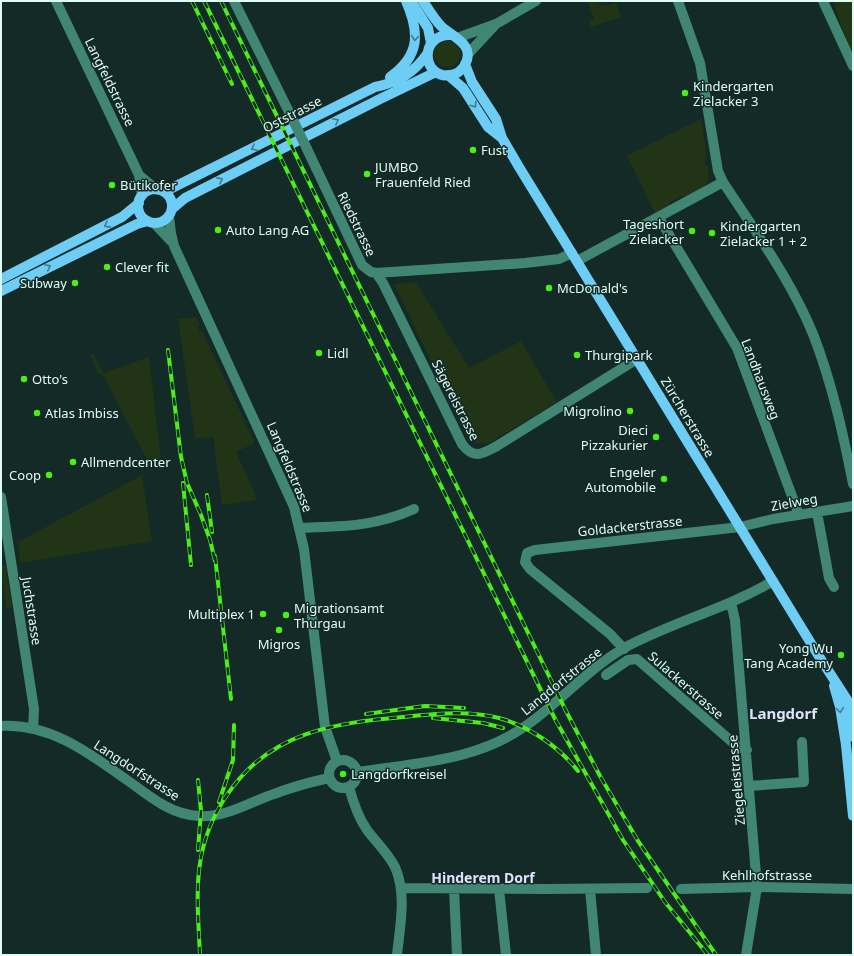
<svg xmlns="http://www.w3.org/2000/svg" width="854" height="956" viewBox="0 0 854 956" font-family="'Noto Sans',sans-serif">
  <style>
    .green { fill: #213416 }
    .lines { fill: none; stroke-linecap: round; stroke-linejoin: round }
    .minor { stroke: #418672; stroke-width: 10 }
    .major { stroke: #6dcdf5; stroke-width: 10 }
    .rail-casing { stroke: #49f017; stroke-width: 4 }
    .rail { stroke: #132a27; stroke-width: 2.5; stroke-dasharray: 8; stroke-linecap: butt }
    .minor-bridge { stroke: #418672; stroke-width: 10 }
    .oneway { stroke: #407c8e }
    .poi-dot { fill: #49f017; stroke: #132a27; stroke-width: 1.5 }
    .labels { text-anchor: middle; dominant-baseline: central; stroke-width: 3; stroke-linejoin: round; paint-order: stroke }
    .street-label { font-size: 13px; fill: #defdf6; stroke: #132a27 }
    .poi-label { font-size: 13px; fill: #defdf6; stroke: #132a27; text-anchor: start }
    .neighbourhood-label { font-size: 14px; font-weight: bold; fill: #e1e0fd; stroke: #132a27 }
    .quarter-label { font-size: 15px; font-weight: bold; fill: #e1e0fd; stroke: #132a27 }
  </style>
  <rect width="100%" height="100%" fill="#132a27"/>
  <path class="green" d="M594,1L605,6L616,3L621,17L591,27L589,21L594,19L588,2Z
    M833,1H853V52L850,51Z
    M434 54a13 13 0 1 1 26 0a13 13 0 1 1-26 0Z
    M701,119L707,158L705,159V165H708C711,189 702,188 684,199L682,196L669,202L671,206L655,213L627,156Z
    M416,282L469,368L521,341L557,402L489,443H478L468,438L394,284Z
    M196,317L200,325L198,327L200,332L202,331L255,443L236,452L254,491L256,500L222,505L213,437L195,439L178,319Z
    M93,353L103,373L149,357L161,461L148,462L104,376L97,372L96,367L90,355Z
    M142,475L152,541L20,563L18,542Z
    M6,565L12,608L6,609L1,566Z"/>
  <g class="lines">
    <path class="minor" d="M56,1L139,175L142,196
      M234,1L292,118
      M678,1L700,63L718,171L723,182C755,231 791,280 813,334C832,383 843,433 853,484
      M823,1L853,66
      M457,38L496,24L536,1
      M468,54L495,25
      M307,149L362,265L371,272L376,273L525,263L559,259L572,253
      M139,175L157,190
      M169,216L171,233L174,246L294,507L304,549L325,727L337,761
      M659,218L737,348L799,515
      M154,223L171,241
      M577,261L723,182
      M376,273L383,283L462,444C474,460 482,454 497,446L637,359
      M1,497L34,709L33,729
      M817,512L829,578L834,587
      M301,528C343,526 374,527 414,509
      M731,603L735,620L757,887L746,955
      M624,649L610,634L530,569L525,562L527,553L535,550L740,527L773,519L853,506
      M606,675L628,660L637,659L739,748L747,750
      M1,726C53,723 94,757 134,785C154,800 174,815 199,816C225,818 250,802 274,794C292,787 311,782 329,778
      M329 774a14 14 0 1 1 28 0a14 14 0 1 1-28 0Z
      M358,772C416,763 477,761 527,725C561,701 588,669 624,648C672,622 726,609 773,581
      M749,786L804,782L802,742
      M349,787C353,802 358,817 367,830C376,842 388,853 395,867C407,894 400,926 397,955
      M401,888L547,889L647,888
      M454,889L457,955
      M499,889L506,955
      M590,889L596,955
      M681,889L757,887L853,889"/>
    <path class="major" d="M411,1L428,28L431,43
      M423,1C429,10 434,19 441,26C452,37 476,44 465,65C462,70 457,74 451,75C422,80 418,34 451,35
      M465,64L472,82L496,119L502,138L519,167L820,658L853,709
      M448,75L463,88L488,127L502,138
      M390,77C420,56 420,33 406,1
      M138 206a17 17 0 1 1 34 0a17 17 0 1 1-34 0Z
      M164,192L375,87C396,83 415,72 427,54
      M172,209L185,198L380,99L436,72
      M1,279L122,217L139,203
      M1,291L137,224L148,221
      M834,686L840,707L846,745L853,816
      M848,738L850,718V704"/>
    <g class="rail-casing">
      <path id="rail" d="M192,1L232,84
        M204,1L555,719L623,840L665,902L708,955
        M221,1L565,709L600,776L638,841L716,955
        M168,350L181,457L187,483L201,515L210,540L215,561
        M183,483L191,565
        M207,495L212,532
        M215,556L231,699
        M366,714L425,706L464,708
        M433,718L483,723L503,728
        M219,802L233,760L234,725
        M198,850L201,811L198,780
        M200,955C197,894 191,848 227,795C269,732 334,723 403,717C435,714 467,710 499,718C529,726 559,747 578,771"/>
    </g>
    <use href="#rail" class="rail"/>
    <path class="minor-bridge" d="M292,118L307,149"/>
  </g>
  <defs><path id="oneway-chevron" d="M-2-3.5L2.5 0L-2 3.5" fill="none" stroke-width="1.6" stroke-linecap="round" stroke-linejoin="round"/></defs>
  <g class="oneway">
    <use href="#oneway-chevron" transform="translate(415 38) rotate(95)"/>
    <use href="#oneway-chevron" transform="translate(474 105) rotate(57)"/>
    <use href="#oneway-chevron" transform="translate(336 121) rotate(-27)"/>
    <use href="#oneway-chevron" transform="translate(254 148) rotate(153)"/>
    <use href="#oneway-chevron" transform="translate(220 180) rotate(-27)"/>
    <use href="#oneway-chevron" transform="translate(107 225) rotate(152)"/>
    <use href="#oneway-chevron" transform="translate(48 267) rotate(-26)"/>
    <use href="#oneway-chevron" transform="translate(840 710) rotate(82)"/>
  </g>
  <g class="poi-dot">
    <circle cx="685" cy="93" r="4"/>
    <circle cx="473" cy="150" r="4"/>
    <circle cx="367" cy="174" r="4"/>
    <circle cx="112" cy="185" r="4"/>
    <circle cx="218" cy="230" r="4"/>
    <circle cx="692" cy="231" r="4"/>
    <circle cx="712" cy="233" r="4"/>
    <circle cx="107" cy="267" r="4"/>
    <circle cx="75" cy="283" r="4"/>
    <circle cx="549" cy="288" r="4"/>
    <circle cx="319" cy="353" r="4"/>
    <circle cx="577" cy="355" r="4"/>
    <circle cx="24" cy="379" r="4"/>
    <circle cx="630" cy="411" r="4"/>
    <circle cx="37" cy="413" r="4"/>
    <circle cx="656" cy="437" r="4"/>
    <circle cx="73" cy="462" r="4"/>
    <circle cx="49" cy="475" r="4"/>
    <circle cx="664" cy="479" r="4"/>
    <circle cx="263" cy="614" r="4"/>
    <circle cx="286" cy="615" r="4"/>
    <circle cx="279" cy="630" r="4"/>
    <circle cx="841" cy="655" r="4"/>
    <circle cx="343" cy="774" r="4"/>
  </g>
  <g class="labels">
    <g class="street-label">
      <text transform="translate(110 82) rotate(64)">Langfeldstrasse</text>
      <text transform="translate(292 114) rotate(-27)">Oststrasse</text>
      <text transform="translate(357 224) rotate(64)">Riedstrasse</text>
      <text transform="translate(761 379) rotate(69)">Landhausweg</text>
      <text transform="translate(456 400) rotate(63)">Sägereistrasse</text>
      <text transform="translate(688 417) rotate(59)">Zürcherstrasse</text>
      <text transform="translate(290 467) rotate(67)">Langfeldstrasse</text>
      <text transform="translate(794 502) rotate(-10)">Zielweg</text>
      <text transform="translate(630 526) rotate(-6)">Goldackerstrasse</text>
      <text transform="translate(32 611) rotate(81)">Juchstrasse</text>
      <text transform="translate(561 681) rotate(-39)">Langdorfstrasse</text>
      <text transform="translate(686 685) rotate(41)">Sulackerstrasse</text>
      <text transform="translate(137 770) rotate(33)">Langdorfstrasse</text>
      <text transform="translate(736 780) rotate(-95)">Ziegeleistrasse</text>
      <text x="767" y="875">Kehlhofstrasse</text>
    </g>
    <g class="poi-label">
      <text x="693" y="86">Kindergarten<tspan x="693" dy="15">Zielacker 3</tspan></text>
      <text x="481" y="150">Fust</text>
      <text x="375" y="167">JUMBO<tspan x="375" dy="15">Frauenfeld Ried</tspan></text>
      <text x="120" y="185">Bütikofer</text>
      <text x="684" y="224" text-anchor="end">Tageshort<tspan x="684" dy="15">Zielacker</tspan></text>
      <text x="720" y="226">Kindergarten<tspan x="720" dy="15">Zielacker 1 + 2</tspan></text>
      <text x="226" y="230">Auto Lang AG</text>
      <text x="115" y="267">Clever fit</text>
      <text x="67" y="283" text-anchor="end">Subway</text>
      <text x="557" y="288">McDonald's</text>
      <text x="327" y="353">Lidl</text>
      <text x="585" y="355">Thurgipark</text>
      <text x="32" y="379">Otto's</text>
      <text x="622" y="411" text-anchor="end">Migrolino</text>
      <text x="45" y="413">Atlas Imbiss</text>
      <text x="648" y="430" text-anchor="end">Dieci<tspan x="648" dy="15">Pizzakurier</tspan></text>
      <text x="81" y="462">Allmendcenter</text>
      <text x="656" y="472" text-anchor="end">Engeler<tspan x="656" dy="15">Automobile</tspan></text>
      <text x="41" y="475" text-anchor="end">Coop</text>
      <text x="294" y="608">Migrationsamt<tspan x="294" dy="15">Thurgau</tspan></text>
      <text x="255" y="614" text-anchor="end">Multiplex 1</text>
      <text x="279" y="644" text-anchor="middle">Migros</text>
      <text x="833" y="648" text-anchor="end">Yong Wu<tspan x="833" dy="15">Tang Academy</tspan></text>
      <text x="351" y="774">Langdorfkreisel</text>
    </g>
    <g class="neighbourhood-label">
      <text x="483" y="877">Hinderem Dorf</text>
    </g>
    <g class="quarter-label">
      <text x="783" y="713">Langdorf</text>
    </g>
  </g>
  <rect width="854" height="956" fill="none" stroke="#defdf6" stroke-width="4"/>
</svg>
